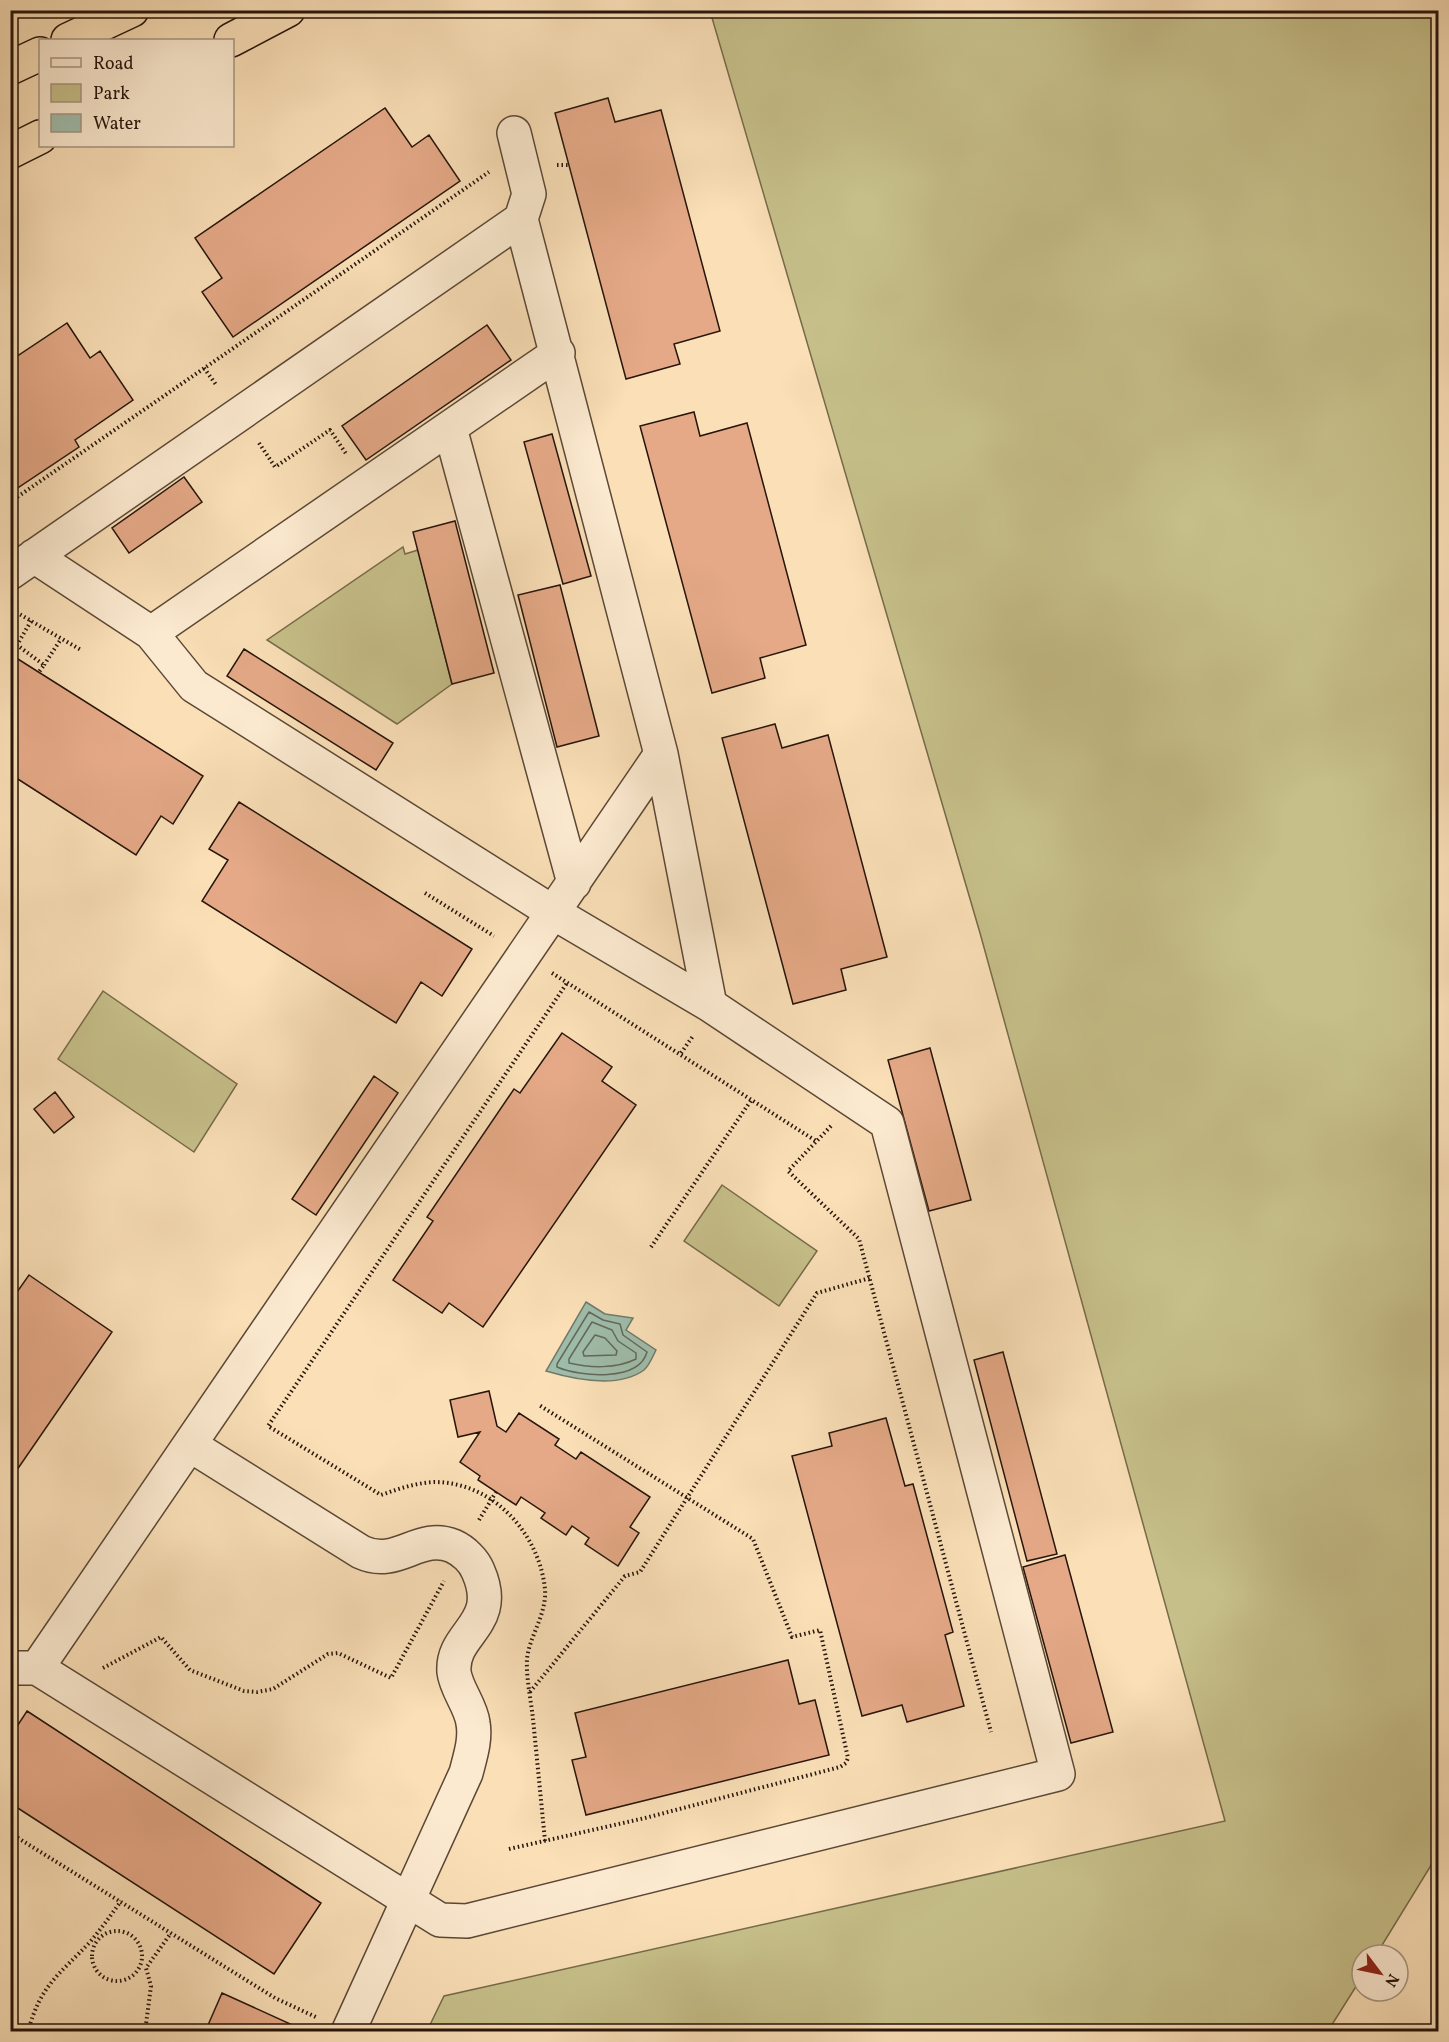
<svg xmlns="http://www.w3.org/2000/svg" width="1449" height="2042" viewBox="0 0 1449 2042" font-family="Vollkorn,serif">
  <style>
    .green { fill: #c6bf89; stroke: #766a4a; stroke-width: 1.5 }
    .water { fill: #9fbdab; stroke: #6f7a6b; stroke-width: 1.5 }
    .lines { fill: none; stroke-linecap: round; stroke-linejoin: round }
    .shore { stroke: #62695b; stroke-width: 1.5 }
    .building { fill: #e5a987; stroke: #26150b; stroke-width: 1.5 }
    .minor-casing { stroke: #5b4836; stroke-width: 36 }
    .highway-casing { stroke: #26150b; stroke-width: 36 }
    .path { stroke: #26150b; stroke-width: 4; stroke-dasharray: 1.5 3; stroke-linecap: butt }
    .minor { stroke: #fcead0; stroke-width: 33 }
    .highway { stroke: #fadfb7; stroke-width: 33 }
  </style>
  <rect width="100%" height="100%" fill="#fadfb7"/>
  <filter id="stains"><feTurbulence type="fractalNoise" baseFrequency=".00333" numOctaves="4"/><feColorMatrix values="0 0 0 0 .2 0 0 0 0 .09 0 0 0 0 .02 0 0 0 .5 -.17"/></filter>
  <radialGradient id="worn" r=".72"><stop offset=".6" stop-color="#630" stop-opacity="0"/><stop offset="1" stop-color="#630" stop-opacity=".3"/></radialGradient>
  <path class="green" d="M710,11H1438V1854L1376,1955H1362V1977L1328,2031H427L444,1996L1225,1821L980,933Z
    M403,547L405,554L418,550L452,684L397,724L267,640Z
    M103,991L237,1084L194,1152L58,1059Z
    M722,1185L817,1251L779,1306L684,1241Z"/>
  <path class="water" d="M586,1302L605,1314L633,1318L626,1330L656,1350C653,1356 649,1366 644,1370C618,1389 573,1379 546,1371Z"/>
  <g class="lines">
    <path class="shore" d="M589,1312L603,1320L620,1324L623,1335L647,1352C639,1382 580,1377 557,1367V1364Z
      M592,1322L612,1330L618,1341L636,1353V1359C616,1369 590,1368 569,1363V1359Z
      M595,1335L605,1338L617,1351L616,1355L584,1356L583,1352Z"/>
  </g>
  <path class="building" d="M608,98L615,122L661,110L720,331L674,344L680,364L626,379L555,113Z
    M385,108L412,147L429,135L460,181L233,337L202,292L222,278L195,238Z
    M67,323L90,358L100,351L133,400L75,440L79,447L10,493V361Z
    M487,325L511,360L366,460L342,426Z
    M694,412L700,436L747,423L806,645L760,658L765,678L712,693L640,426Z
    M552,434L591,576L563,584L524,442Z
    M184,477L202,502L129,553L112,528Z
    M455,521L494,673L452,684L413,532Z
    M560,585L599,736L557,747L518,595Z
    M244,649L393,743L376,770L227,676Z
    M10,654L203,776L173,824L161,816L136,855L10,774Z
    M775,724L782,748L828,735L887,957L841,969L846,990L793,1004L722,738Z
    M239,802L472,949L442,996L421,982L396,1023L202,901L228,860L209,849Z
    M562,1033L612,1067L602,1081L636,1105L483,1327L449,1303L442,1313L393,1280L433,1221L427,1217L514,1089L520,1093Z
    M930,1048L971,1200L929,1211L888,1060Z
    M374,1076L398,1093L316,1215L292,1199Z
    M55,1092L74,1117L54,1133L34,1109Z
    M29,1275L112,1332L10,1480V1302Z
    M1003,1352L1057,1554L1027,1561L974,1360Z
    M489,1391L497,1426L506,1432L519,1413L559,1439L555,1445L576,1459L581,1452L650,1497L630,1527L639,1533L618,1566L585,1544L589,1538L572,1526L566,1535L541,1518L545,1513L521,1497L516,1505L478,1480L480,1476L460,1462L480,1432L458,1437L450,1400Z
    M886,1418L905,1486L913,1484L953,1632L945,1635L964,1706L907,1722L902,1705L862,1716L792,1456L832,1446L829,1433Z
    M1065,1555L1113,1732L1071,1743L1023,1567Z
    M788,1660L799,1704L815,1700L829,1755L586,1815L572,1760L586,1757L575,1713Z
    M27,1711L321,1903L274,1974L10,1803V1737Z
    M222,1993L297,2027L294,2032H205Z"/>
  <g class="lines">
    <g class="minor-casing">
      <path id="minor" d="M514,133L529,194L521,219L661,754L710,1005
        M450,428L574,883
        M10,573L521,219
        M151,633L558,353
        M190,1445L361,1552C398,1569 418,1532 453,1546C464,1551 474,1561 478,1571C502,1625 451,1632 454,1672C456,1689 471,1706 473,1723C476,1740 470,1757 466,1773L348,2032
        M10,1668H37L440,1920L467,1921L1058,1774L887,1123L710,1005L554,913L194,686L151,633L34,556
        M37,1668L661,754"/>
    </g>
    <g class="highway-casing">
      <path id="highway" d="M68,40L132,10
        M231,40L288,10
        M10,68L40,54
        M10,152L40,137"/>
    </g>
    <path class="path" d="M557,165H569
      M204,368L217,386
      M259,443L275,467L330,430L347,455
      M10,502L489,172
      M10,616L14,611L81,650
      M31,621L17,645L44,665L39,672
      M44,665L61,639
      M425,893L494,936
      M552,973L816,1141
      M681,1053L693,1036
      M831,1126L788,1171L859,1239L991,1732
      M651,1247L752,1099
      M479,1520L496,1492
      M103,1668L161,1637L190,1670L244,1691L257,1692L273,1689L328,1654L338,1653L391,1678L444,1581
      M530,1692L625,1576L640,1572L817,1293L870,1278
      M10,1833L275,1998L318,2018
      M545,1841C541,1800 537,1759 533,1719C531,1700 526,1678 527,1659C529,1637 547,1614 545,1589C539,1533 493,1482 434,1482C415,1483 398,1489 381,1495L268,1426L567,983
      M509,1849L645,1818L840,1767L846,1763L848,1758L820,1630L792,1637L753,1539L539,1405
      M92 1956a25 25 0 1 1 50 0a25 25 0 1 1-50 0Z
      M28,2032C40,1985 60,1974 90,1942C101,1929 111,1915 121,1901
      M145,2032L151,1986L146,1968L171,1933"/>
    <use href="#minor" class="minor"/>
    <use href="#highway" class="highway"/>
  </g>
  <rect width="1449" height="2042" fill="none" stroke="#fadfb7" stroke-width="36"/>
  <rect x="12" y="12" width="1425" height="2018" fill="none" stroke="#26150b" stroke-width="3"/>
  <rect x="18" y="18" width="1413" height="2006" fill="none" stroke="#26150b" stroke-width="1.5"/>
  <rect x="39" y="39" width="195" height="108" fill="#fcead0" stroke="#a69581" stroke-width="1.5"/>
  <rect x="51" y="58" width="30" height="9" fill="#fcead0" stroke="#a69581" stroke-width="1.5"/>
  <text x="93" y="69" font-size="18" fill="#26150b">Road</text>
  <rect x="51" y="84" width="30" height="18" fill="#c6bf89" stroke="#a69581" stroke-width="1.5"/>
  <text x="93" y="99" font-size="18" fill="#26150b">Park</text>
  <rect x="51" y="114" width="30" height="18" fill="#9fbdab" stroke="#a69581" stroke-width="1.5"/>
  <text x="93" y="129" font-size="18" fill="#26150b">Water</text>
  <g transform="translate(1380 1973) rotate(122)"><circle r="28" fill="#fcead0" stroke="#a69581" stroke-width="1.5"/>
  <path d="M0-4.5L10 22L0 15L-10 22Z" fill="#8f2418"/>
  <text y="-9" font-size="16" font-weight="bold" text-anchor="middle" fill="#26150b">N</text>
  </g>
  <rect width="100%" height="100%" filter="url(#stains)"/>
  <rect width="100%" height="100%" fill="url(#worn)"/>
</svg>
